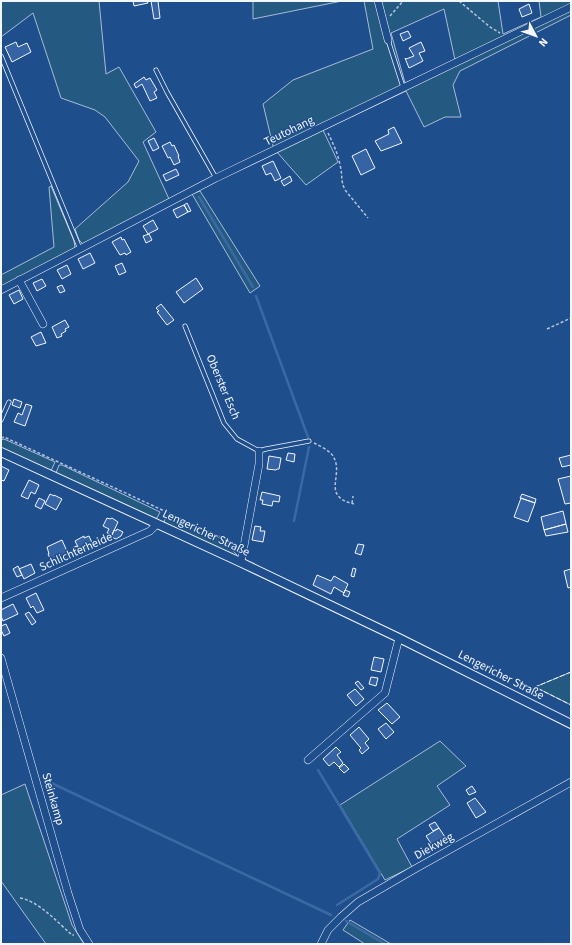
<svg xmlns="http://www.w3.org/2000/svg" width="572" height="945" viewBox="0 0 572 945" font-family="'Source Sans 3',sans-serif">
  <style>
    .green { fill: #245a82; stroke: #a8bbd7; fill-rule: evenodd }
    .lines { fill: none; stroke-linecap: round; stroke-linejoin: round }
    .stream { stroke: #3b69a3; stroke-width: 2.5 }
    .building { fill: #3563a3; stroke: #f2f6ff }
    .service-casing { stroke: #f2f6ff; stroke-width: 5 }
    .minor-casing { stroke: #f2f6ff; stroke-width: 8 }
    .tertiary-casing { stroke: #f2f6ff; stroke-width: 10 }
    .path { stroke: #b3c4dc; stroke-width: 1.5; stroke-dasharray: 3 2; stroke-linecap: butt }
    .service { stroke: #1f4e8c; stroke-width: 3.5 }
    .minor { stroke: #1f4e8c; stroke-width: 7 }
    .tertiary { stroke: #1f4e8c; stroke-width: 8 }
    .fence { stroke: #f2f6ff; stroke-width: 1; stroke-dasharray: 5 2; stroke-linecap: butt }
    .labels { text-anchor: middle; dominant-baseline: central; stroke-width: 3; stroke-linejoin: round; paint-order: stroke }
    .street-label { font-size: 12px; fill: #f2f6ff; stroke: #1f4e8c }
  </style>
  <rect width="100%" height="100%" fill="#1f4e8c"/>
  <path class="green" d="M1,1H99L106,74L119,67L156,132L143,142L169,199L83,244L79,240L75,229L128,182L139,161L105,117L95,110L61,98L33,13L1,37Z
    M253,1H342L253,19Z
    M364,1H498L503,34L541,17L539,1H571V15L460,71L453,85L461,117H445L424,127L406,91L323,130L338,162L306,185L276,151L273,146L263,104L293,80L373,49ZM444,9L455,60L405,83L391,33Z
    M51,186L74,241L75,248L1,287V275L54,247L49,187Z
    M200,191L260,286L250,293L192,194Z
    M4,439L55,462L51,471L1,448V440Z
    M59,465H62L160,512L157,518L155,519L56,473Z
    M168,515L222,539L237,555L235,556L166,524L164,521Z
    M571,672V705L535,687Z
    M440,741L466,766L437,786L450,805L397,839L412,867L385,880L340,805Z
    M25,784L72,925L84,944H46L1,881V795Z
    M350,920L391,944H365L343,930Z"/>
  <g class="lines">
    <path class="stream" d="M199,197L253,287
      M256,296L308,437
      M294,521L309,447
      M318,770L380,873L378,879L337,905
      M45,780L331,915
      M346,921L385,944"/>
  </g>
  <path class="building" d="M133,1H147L148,3L134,6Z
    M151,1H158L160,18L154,19Z
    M529,4L532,13L522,17L519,9Z
    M408,31L411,37L403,41L400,34Z
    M16,42L18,47L27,43L31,52L12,62L5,47Z
    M421,42L425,51L419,53L423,61L409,68L405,58L406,59L414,56L409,48Z
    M144,77L146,80L150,78L157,90L154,92L157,98L150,101L142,84L136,88L134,84Z
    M394,127L402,143L381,151L375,141L389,134L388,130Z
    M154,138L159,148L153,151L148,141Z
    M170,142L172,146L174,145L179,156H178L180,162L174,165L170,157L168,158L162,146Z
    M366,149L375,168L361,175L352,156Z
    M273,161L281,178L275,181L271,173L266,175L262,166Z
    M176,169L179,175L166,181L163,175Z
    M290,176L292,181L284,186L281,181Z
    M187,203L191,211L188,212L184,205Z
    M184,205L188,212L177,218L173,210Z
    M153,220L158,229L148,234L143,226Z
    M149,234L152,240L146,243L143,236Z
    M121,237L122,240L124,239L131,252L126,255L125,253L120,255L112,242Z
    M90,253L95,263L83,269L78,259Z
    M122,263L126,272L119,275L115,266Z
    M67,265L71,274L62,279L57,270Z
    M196,278L203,289L184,303L176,292Z
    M42,279L46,286L37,291L33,283Z
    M62,285L65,291L60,293L57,287Z
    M19,290L23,299L14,304L9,295Z
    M161,304L174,320L167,325L157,312L159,311L156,308Z
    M65,320L69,327L65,329L66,331L61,334L62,336L57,338L52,327Z
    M41,332L46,343L36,346L31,337Z
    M14,399L22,402L20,408L12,405Z
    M26,404L32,406L25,426L14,422L18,413L22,415Z
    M288,453L295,454L294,462L286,460Z
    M571,455V465L562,467L559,458Z
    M269,456L281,458L279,469H277L276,470L267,469Z
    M1,466L9,470L4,481L1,480Z
    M571,476V503L565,504L558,479Z
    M29,480L39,485L35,494L31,492L28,499L21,496Z
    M262,492L280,496L279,502L273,501L272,506L262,504L263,500H260Z
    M50,494L54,496V495L62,499L56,510L45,504Z
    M522,494L536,499L535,503L520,498Z
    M39,498L45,501L41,509L35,506Z
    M521,498L535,503L528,522L514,517Z
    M563,511L566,524L544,530L541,517Z
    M107,518L110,519L112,518L118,522L112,535L107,533L109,529L103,526Z
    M566,524L568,532L546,536L544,530Z
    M255,526L261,527L260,531H265L263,542L252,540Z
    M117,529L123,532L121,536L116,539L111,537L114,530L116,531Z
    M84,536V538L89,536L93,545L80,551L75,541Z
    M62,540L70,558L53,565L48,554H49L47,547Z
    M358,544L364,545L361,555L355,553Z
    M77,546L81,553L75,555L72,548Z
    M31,564L35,573L24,579L19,569Z
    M18,566L22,575L17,577L13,569Z
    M353,568L356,569L354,577L351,576Z
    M571,569V587L568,588L564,571Z
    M317,575L331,581L334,576L348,584L344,593L334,587L331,594L313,585Z
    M345,590L350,592L348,597L343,595Z
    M36,593L44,610L37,613L33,606L31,608L26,598Z
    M13,604L18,614L3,621L1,616V610Z
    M29,612L36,622L32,625L25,614Z
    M6,624L10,633L4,636L1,630V626Z
    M374,657L384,659L381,672L371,670Z
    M371,677L378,678L376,686L369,684Z
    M358,681L364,688L361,690L355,683Z
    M355,689L364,699L356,706L347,695Z
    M387,703L400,717L392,724L378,710Z
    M386,723L394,732L386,739L378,729Z
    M359,727L369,739L365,743L369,748L362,754L359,750L361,748L360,747L350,735Z
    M336,747L341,752L337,755L343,763L339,767L334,762L329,766L323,759Z
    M344,764L349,769L344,773L339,768Z
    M472,786L476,792L469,795L466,790Z
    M475,798L486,812L476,818L467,803Z
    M435,822L439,828L433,831L429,825Z
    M439,828L445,837L432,845L426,836Z"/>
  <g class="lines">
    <g class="service-casing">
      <path id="service" d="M388,40L403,87
        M1,56L80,249
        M156,70L167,92L216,178
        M185,326L224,423L237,439L259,451L266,449L309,441
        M1,420L9,402"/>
    </g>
    <g class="minor-casing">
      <path id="minor" d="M378,1L388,40
        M19,280L43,324
        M1,290L216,178L571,7
        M240,562L242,557L259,464V451
        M1,598L150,531L157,524
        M1,658L68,893L80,930L89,944
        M308,760L385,693L399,638
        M321,944L328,930L341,917L358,902L413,870L571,782"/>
    </g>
    <g class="tertiary-casing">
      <path id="tertiary" d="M1,452L240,562L399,638L571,724"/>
    </g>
    <path class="path" d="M459,1L490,27L500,33
      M390,16L403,1
      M328,133C333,143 338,154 340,165C343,176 340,179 345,190L368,218
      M547,329L571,318
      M1,438L4,437L15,442L223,538L234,550
      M314,443C320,446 329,450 333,456C345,475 320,496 354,504
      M352,503L353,496
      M20,898C39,901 58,923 72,935H74"/>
    <use href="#service" class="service"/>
    <use href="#minor" class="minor"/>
    <use href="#tertiary" class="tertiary"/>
    <path class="fence" d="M571,672L535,687L571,705"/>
  </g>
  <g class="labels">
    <g class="street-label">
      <text transform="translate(289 131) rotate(-26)">Teutohang</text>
      <text transform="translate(223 387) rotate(67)">Oberster Esch</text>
      <text transform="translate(206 533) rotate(25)">Lengericher Straße</text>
      <text transform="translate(76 552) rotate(-24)">Schlichterheide</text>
      <text transform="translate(501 675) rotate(27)">Lengericher Straße</text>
      <text transform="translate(53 799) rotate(74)">Steinkamp</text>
      <text transform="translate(434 846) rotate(-29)">Diekweg</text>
    </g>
  </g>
  <rect width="572" height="945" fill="none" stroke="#f2f6ff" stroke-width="4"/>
  <g transform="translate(536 36) rotate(131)" stroke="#1f4e8c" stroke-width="3" paint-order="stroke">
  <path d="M0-3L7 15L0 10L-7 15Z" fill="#f2f6ff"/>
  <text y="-6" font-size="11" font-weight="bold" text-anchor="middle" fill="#f2f6ff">N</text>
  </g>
</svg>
